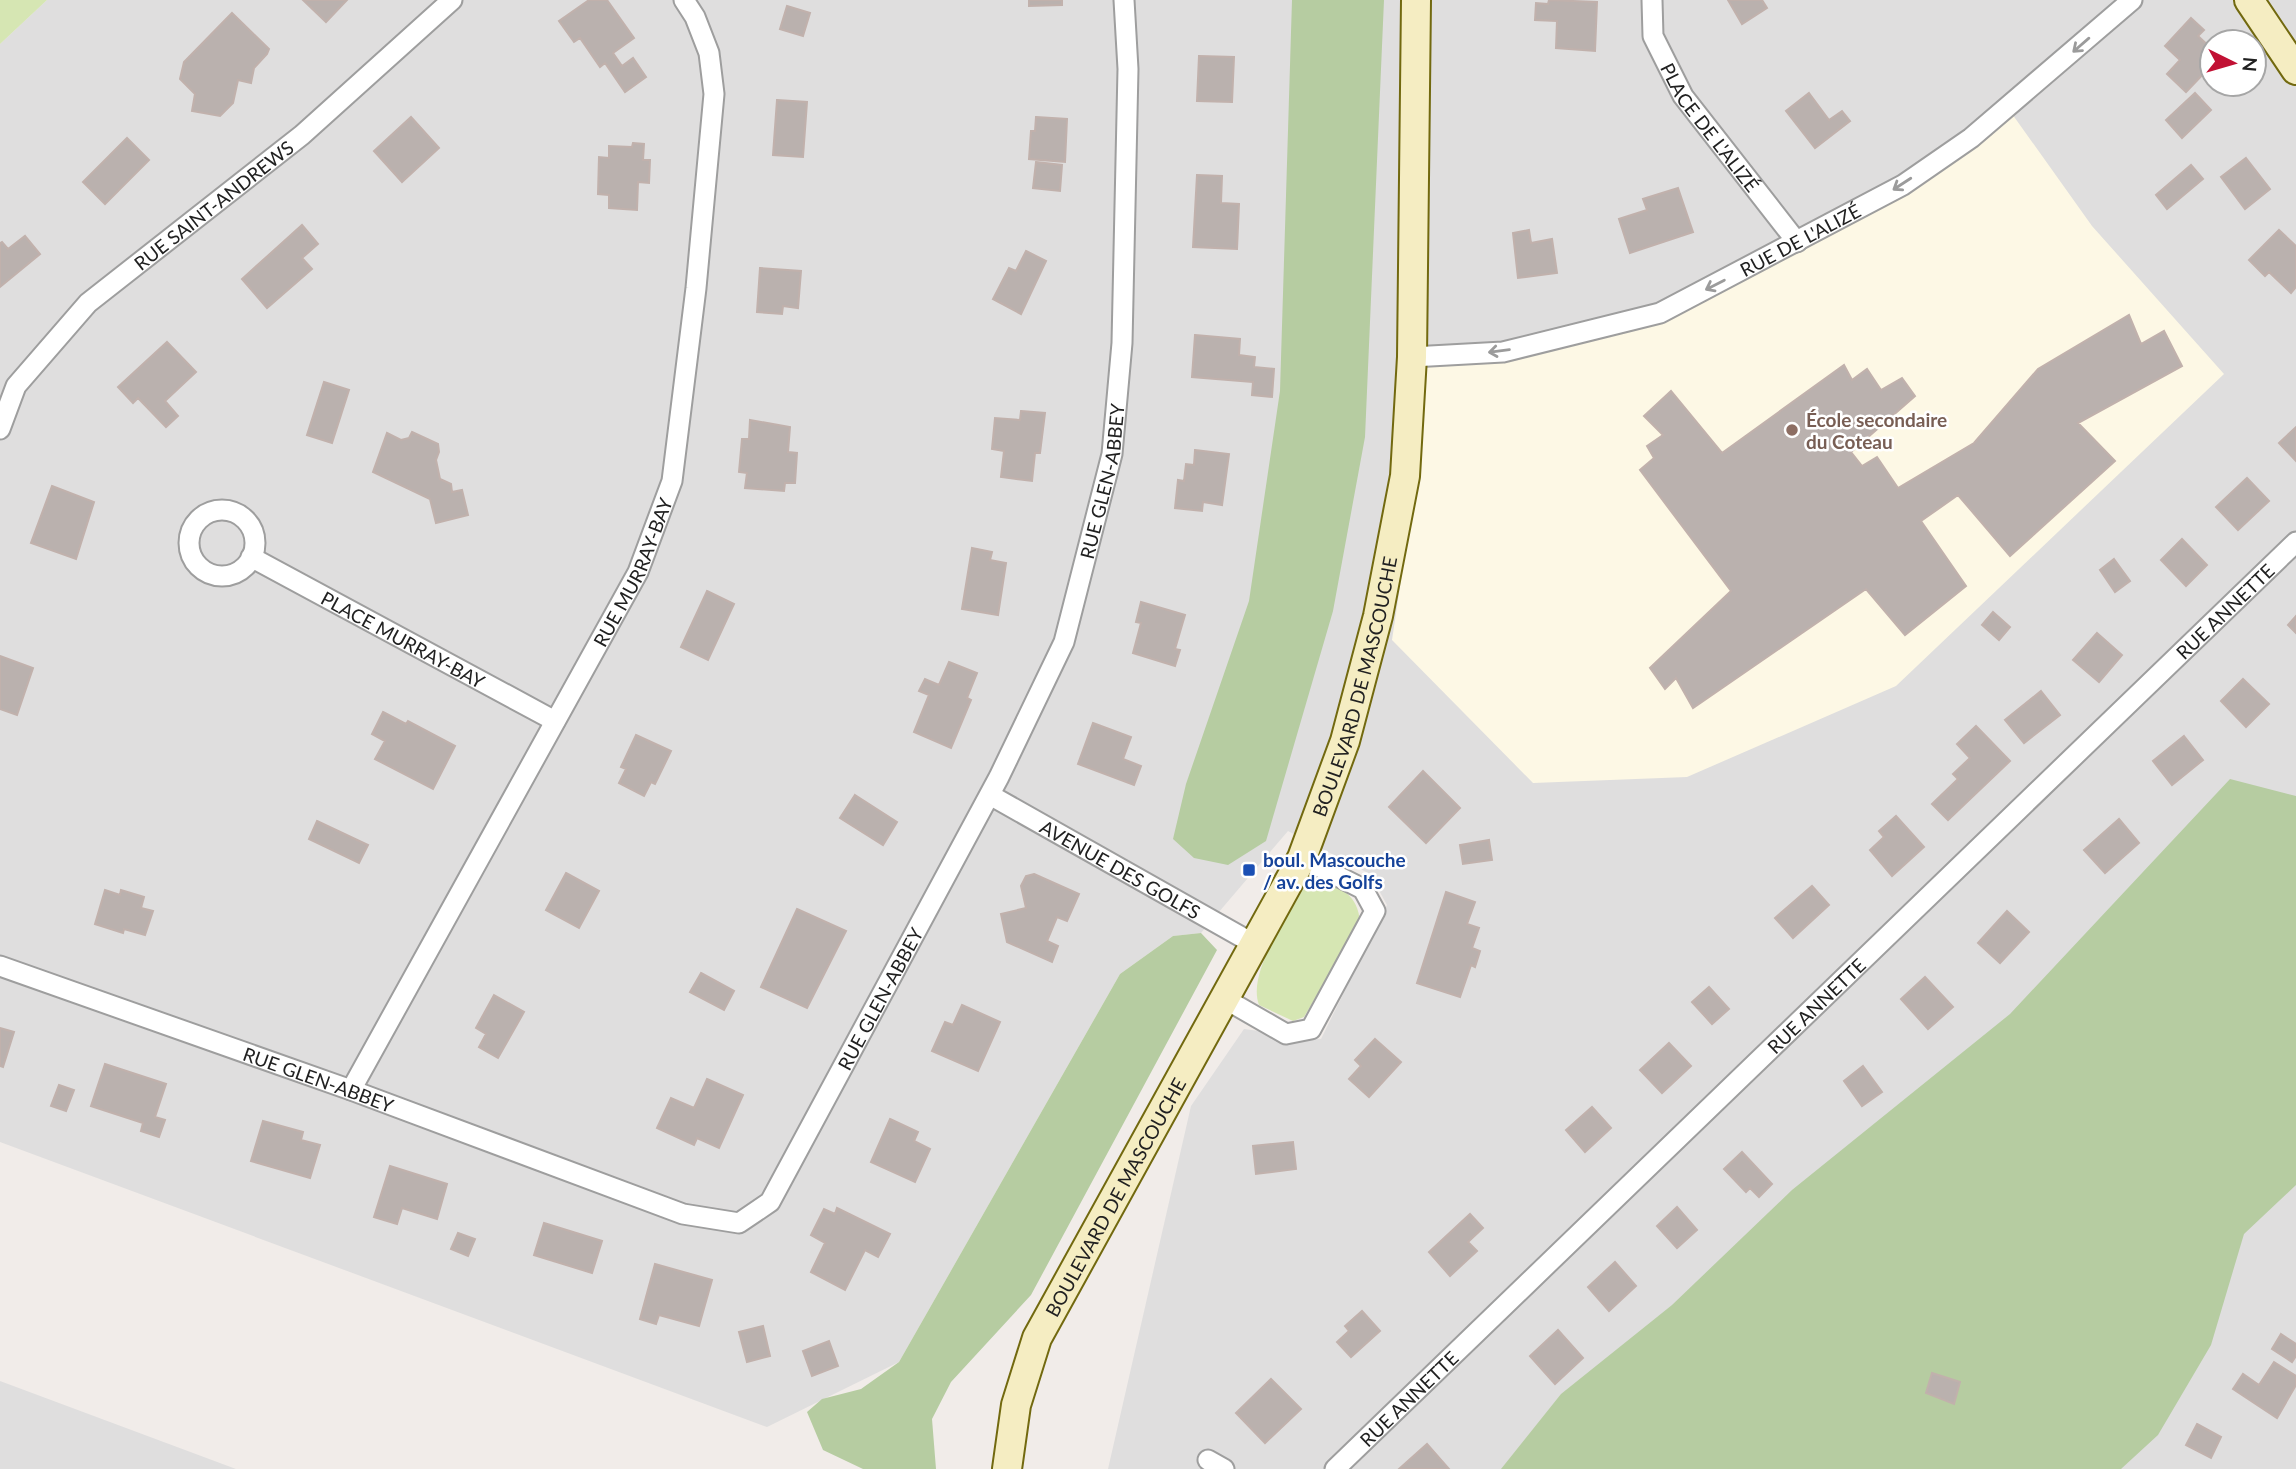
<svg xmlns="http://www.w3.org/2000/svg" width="2296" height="1469" viewBox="0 0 2296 1469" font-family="Lato,sans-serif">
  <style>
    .residential { fill: #dfdede; fill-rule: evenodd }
    .education { fill: #fdf8e5 }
    .grass { fill: #d6e6b3 }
    .forest { fill: #b6cca1 }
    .building { fill: #bab1ae; stroke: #c1b1ac; stroke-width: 2 }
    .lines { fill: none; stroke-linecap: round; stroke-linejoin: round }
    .street-casing { stroke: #9e9e9e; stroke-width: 23 }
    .secondary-casing { stroke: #72690f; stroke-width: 32 }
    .street { stroke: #fff; stroke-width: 19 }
    .secondary { stroke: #f5edc2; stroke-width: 28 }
    .oneway { stroke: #9b9b9b }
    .education-dot { fill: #8d6e63; stroke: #fff; stroke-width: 2.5 }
    .transit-dot { fill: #1a4fb4; stroke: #fff; stroke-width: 2.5 }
    .labels { text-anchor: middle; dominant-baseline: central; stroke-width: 5; stroke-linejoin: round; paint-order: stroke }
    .street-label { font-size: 19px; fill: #212121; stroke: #fff }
    .education-label { font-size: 19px; font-weight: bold; fill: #785e54; stroke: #fff; text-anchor: start }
    .transit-label { font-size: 19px; font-weight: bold; fill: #164399; stroke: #fff; text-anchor: start }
  </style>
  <rect width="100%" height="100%" fill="#f1ece9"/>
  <path class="residential" d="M47,0H2296V1469H1108L1191,1106L1244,1029L1321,1039L1387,905L1370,874L1288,831L1201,933L1173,936L1120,974L899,1362L767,1427L0,1142V44ZM2212,42H2254V84H2212Z
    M0,1381L236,1469H0Z"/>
  <path class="education" d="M2005,104L2092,226L2224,374L1896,686L1687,777L1533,783L1392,640L1421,446L1412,357L1503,352L1660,313L1903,185Z"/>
  <path class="grass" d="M0,0H47L0,44Z
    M1311,882C1338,882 1359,895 1360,923L1304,1017L1293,1021L1259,1005C1247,973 1286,920 1302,891Z"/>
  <path class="forest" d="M1292,0H1384L1365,437L1333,611L1266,841L1228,865L1194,858L1173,839L1186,784L1249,601L1280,391Z
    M2230,779L2296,796V1185L2244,1234L2211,1345L2158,1435L2121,1469H1501L1561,1394L1672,1305L1792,1190L2010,1014Z
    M1201,933L1217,950L1031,1295L951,1382L932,1419L936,1469H863L823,1450L807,1412L822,1399L861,1389L899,1362L1120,974L1173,936Z"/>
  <path class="building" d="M303,0H347L326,22Z
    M589,0H607L634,38L613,53L622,66L633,58L646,77L625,92L605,63L600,67L580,38L574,42L559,21Z
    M1029,0H1062V5L1029,6Z
    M1549,0L1597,2L1595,51L1556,48L1557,21L1535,20L1536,3L1548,4Z
    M1728,0H1762L1767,8L1742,24Z
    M787,6L810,13L803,36L780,29Z
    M232,13L269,49L267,54L254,68L251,83L238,80L233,103L220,116L192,111L195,94L180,79L184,62Z
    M2191,18L2204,30L2198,36L2212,49V55L2204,63L2209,68L2186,92L2167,74L2180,60L2165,46Z
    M1199,56L1234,57L1232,102L1197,101Z
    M1809,93L1829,120L1842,111L1850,121L1815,148L1786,111Z
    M2195,93L2211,110L2182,138L2166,120Z
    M777,100L807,102L803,157L773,155Z
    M411,117L439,148L402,182L374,151Z
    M1036,117L1067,119L1065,162L1029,159L1031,131H1035Z
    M127,138L149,160L105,204L83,182Z
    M633,143L644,144L643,160H650L649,183L638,182L637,210L609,208V195L598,194L599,157L609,158V146L632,147Z
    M2246,158L2270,189L2245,209L2221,177Z
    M1036,162L1062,165L1060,191L1033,188Z
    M2191,165L2203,179L2167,209L2156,195Z
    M1197,175L1222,176L1221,203L1239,204L1237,249L1193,247Z
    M1678,188L1693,232L1630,253L1619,219L1647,210L1643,199Z
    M302,225L318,244L302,258L312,269L267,308L242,279Z
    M1529,230L1531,243L1552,239L1557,273L1518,278L1513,233Z
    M2279,230L2296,246V287L2291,293L2269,272L2265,276L2249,260Z
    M25,236L40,254L0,287V243L2,242L8,249Z
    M1026,251L1046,261L1021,314L993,299L1009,268L1016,271Z
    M760,268L801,271L798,308L783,306L782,314L757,312Z
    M2129,315L2141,344L2164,331L2182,366L2078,423L2115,461L2010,556L1958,495L1921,521L1966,586L1905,635L1866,589L1693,708L1676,678L1665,689L1650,668L1731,591L1640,470L1654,458L1647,446L1663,435L1644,416L1671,391L1722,453L1844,365L1852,380L1867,369L1881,390L1902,378L1915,396L1851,452L1862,466L1877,457L1898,488L1974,443L2038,369Z
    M1195,335L1240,339L1239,355L1255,357L1254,367L1274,369L1272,397L1252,395L1253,382L1192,377Z
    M167,342L196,372L165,401L178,416L166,427L138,398L133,403L118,387Z
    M324,382L349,390L332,443L307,435Z
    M1021,411L1045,413L1040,453H1035L1032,481L1001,477L1004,451L992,449L995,418L1020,420Z
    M750,420L790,427L788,452L797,453L795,483H785L784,491L745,488L747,473L739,472L742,439H749Z
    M2296,427V461L2279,443Z
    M412,432L438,444L439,452L436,460L440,479L451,484L452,492L462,490L468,515L436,523L430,499L373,472L387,433L401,440L409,438Z
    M1195,450L1229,454L1222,505L1203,502L1202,511L1175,508L1178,480L1184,481L1186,464L1194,465Z
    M2247,478L2269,501L2238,530L2216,507Z
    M52,486L94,502L76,559L31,543Z
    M2182,539L2207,565L2186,586L2161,560Z
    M972,548L992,552L990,560L1006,563L998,615L962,609Z
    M2114,559L2130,581L2115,592L2100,570Z
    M707,591L734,604L708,660L681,647Z
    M1141,602L1185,615L1175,649L1180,650L1175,666L1133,653L1141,623L1136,622Z
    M1993,612L2010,627L1999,640L1982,625Z
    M2296,616V633L2288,625Z
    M2097,633L2122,655L2099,682L2073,660Z
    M0,656L33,668L17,715L0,709Z
    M949,662L977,673L967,698L971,700L951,748L914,732L929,695L919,691L925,679L939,685Z
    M2243,679L2269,704L2246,727L2221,701Z
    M2041,691L2060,715L2024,743L2005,720Z
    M383,712L406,724L408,721L455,746L433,789L375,759L385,741L372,734Z
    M1093,723L1131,737L1123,759L1141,766L1134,785L1078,764Z
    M1976,726L2010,761L1948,820L1932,804L1958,779L1953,774L1970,758L1957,744Z
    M636,735L671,751L655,784L651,782L644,796L619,783L626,769L621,767Z
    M2184,736L2203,760L2172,785L2153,761Z
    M1423,771L1460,808L1426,843L1389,807Z
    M855,795L897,822L883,845L840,818Z
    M1896,816L1924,847L1892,876L1870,850L1884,837L1879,831Z
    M2119,819L2139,843L2105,873L2084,850Z
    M317,821L368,845L359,863L309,839Z
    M1489,840L1492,860L1463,864L1460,845Z
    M566,873L599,891L579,928L546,910Z
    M1034,874L1079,894L1067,921L1057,917L1047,941L1058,946L1052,962L1007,942L1001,914L1026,908L1021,886L1026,876Z
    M1812,886L1829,905L1793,938L1775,918Z
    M105,890L120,895L121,890L144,897L141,908L153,911L145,935L124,929L123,933L95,924Z
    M1446,892L1475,902L1467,924L1479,928L1472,948L1480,951L1475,967L1471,965L1460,997L1417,983Z
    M797,909L846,931L807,1008L761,987Z
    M2007,911L2029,932L2000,963L1978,943Z
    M701,973L734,991L724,1010L690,992Z
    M1925,977L1953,1007L1928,1029L1901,999Z
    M1709,987L1729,1009L1712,1024L1692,1002Z
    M494,995L524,1012L498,1058L479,1047L486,1034L476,1028Z
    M962,1005L1000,1022L978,1071L932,1051L945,1022L953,1025Z
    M0,1028L14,1032L3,1067L0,1066Z
    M1375,1039L1401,1062L1369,1097L1349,1079L1361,1066L1355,1060Z
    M1669,1043L1691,1066L1662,1093L1640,1070Z
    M105,1064L166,1084L155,1117L165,1120L159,1137L141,1131L143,1123L91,1106Z
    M1863,1066L1882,1092L1862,1106L1844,1081Z
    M707,1079L743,1095L719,1148L697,1138L694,1145L657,1128L671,1098L694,1108Z
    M59,1085L74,1090L66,1111L51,1106Z
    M1592,1107L1611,1128L1585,1152L1566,1130Z
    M890,1119L918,1132L914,1141L930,1149L915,1182L871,1162Z
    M263,1121L303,1132L301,1140L320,1145L310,1178L251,1161Z
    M1293,1142L1296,1169L1256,1174L1253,1146Z
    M1742,1152L1772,1184L1759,1197L1750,1188L1746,1192L1724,1169Z
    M390,1166L447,1184L437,1219L402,1208L397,1224L374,1217Z
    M1677,1207L1697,1230L1677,1248L1657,1226Z
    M837,1208L890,1234L878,1257L865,1250L845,1290L811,1272L825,1243L811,1235L824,1209L835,1214Z
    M1470,1214L1483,1228L1468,1242L1477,1251L1450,1276L1429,1252Z
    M544,1223L602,1241L592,1273L534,1255Z
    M458,1233L475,1239L468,1256L451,1249Z
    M1615,1262L1636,1286L1609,1311L1588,1287Z
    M655,1264L712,1280L699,1326L659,1315L656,1324L640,1319Z
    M1362,1311L1380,1331L1351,1357L1337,1342L1349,1331L1345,1326Z
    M763,1326L770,1356L747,1362L739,1332Z
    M1558,1330L1583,1358L1555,1384L1530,1356Z
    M2281,1334L2296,1344V1356L2292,1362L2272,1349Z
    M829,1341L838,1366L812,1376L803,1351Z
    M2274,1362L2296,1376V1385L2277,1418L2233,1389L2243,1374L2259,1385Z
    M1932,1373L1960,1382L1954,1404L1926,1393Z
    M1271,1379L1301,1409L1265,1443L1236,1413Z
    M2197,1424L2221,1437L2211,1458L2186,1445Z
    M1427,1444L1449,1469H1399Z"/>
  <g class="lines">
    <g class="street-casing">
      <g id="street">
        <path id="s1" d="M1652,0L1653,36L1683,96L1797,242"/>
        <path id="s2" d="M1412,357L1503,352L1660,313L1903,185L1971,138L2132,0"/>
        <path id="s3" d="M0,429L16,386L88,303L302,135L452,0"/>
        <circle cx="222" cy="543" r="33"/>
        <path id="s4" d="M251,557L555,721"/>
        <path id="s5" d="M990,795L1254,944"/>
        <path id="s6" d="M0,966L351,1090L683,1214L739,1223L770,1202L999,777L1064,642L1112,454L1122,343L1128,69L1124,0"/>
        <path d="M1225,999L1286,1034L1311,1029L1375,911L1363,889L1302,858"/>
        <path id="s7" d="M351,1090L638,572L672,481L696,288L714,94L709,53L695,17L684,0"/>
        <path d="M1208,1460L1224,1469"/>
        <path id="s8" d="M1335,1469L2296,542"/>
      </g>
    </g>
    <g class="secondary-casing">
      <g id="secondary">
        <path d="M2249,0L2296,70"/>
        <path id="s9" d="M1007,1469L1016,1405L1037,1338L1302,858L1345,741L1378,616L1405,476L1412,357L1416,0"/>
      </g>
    </g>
    <use href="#street" class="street"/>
    <use href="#secondary" class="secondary"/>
  </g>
  <defs><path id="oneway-shaft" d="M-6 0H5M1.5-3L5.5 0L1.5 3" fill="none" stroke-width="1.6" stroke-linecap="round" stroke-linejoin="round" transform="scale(1.75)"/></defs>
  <g class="oneway">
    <use href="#oneway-shaft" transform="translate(2081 45) rotate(139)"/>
    <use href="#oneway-shaft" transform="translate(1902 184) rotate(147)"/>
    <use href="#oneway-shaft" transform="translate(1715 285) rotate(153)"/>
    <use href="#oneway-shaft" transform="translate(1499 351) rotate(173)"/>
  </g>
  <circle class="education-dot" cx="1792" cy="430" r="7"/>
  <rect class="transit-dot" x="1242" y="863" width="14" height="14" rx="3.5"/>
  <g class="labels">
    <g class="street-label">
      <text stroke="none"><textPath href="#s1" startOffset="144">PLACE DE L'ALIZÉ</textPath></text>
      <text stroke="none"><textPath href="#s3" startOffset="315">RUE SAINT-ANDREWS</textPath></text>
      <text stroke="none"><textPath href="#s2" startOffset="411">RUE DE L'ALIZÉ</textPath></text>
      <text stroke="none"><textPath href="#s6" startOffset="1619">RUE GLEN-ABBEY</textPath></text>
      <text stroke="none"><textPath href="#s7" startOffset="590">RUE MURRAY-BAY</textPath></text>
      <text stroke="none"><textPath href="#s8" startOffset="1236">RUE ANNETTE</textPath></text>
      <text stroke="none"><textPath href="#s4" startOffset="173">PLACE MURRAY-BAY</textPath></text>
      <text stroke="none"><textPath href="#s9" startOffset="863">BOULEVARD DE MASCOUCHE</textPath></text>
      <text stroke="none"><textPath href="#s5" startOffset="150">AVENUE DES GOLFS</textPath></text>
      <text stroke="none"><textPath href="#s6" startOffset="1052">RUE GLEN-ABBEY</textPath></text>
      <text stroke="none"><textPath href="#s8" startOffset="668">RUE ANNETTE</textPath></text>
      <text stroke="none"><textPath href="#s6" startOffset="338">RUE GLEN-ABBEY</textPath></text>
      <text stroke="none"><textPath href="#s9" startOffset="296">BOULEVARD DE MASCOUCHE</textPath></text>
      <text stroke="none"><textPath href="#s8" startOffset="102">RUE ANNETTE</textPath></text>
    </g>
    <g class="education-label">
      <text x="1806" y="419">École secondaire<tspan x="1806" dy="22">du Coteau</tspan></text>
    </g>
    <g class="transit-label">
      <text x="1263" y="859">boul. Mascouche<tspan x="1263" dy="22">/ av. des Golfs</tspan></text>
    </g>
  </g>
  <g transform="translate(2233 63) rotate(95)"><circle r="33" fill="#ffffff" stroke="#a6a6a6" stroke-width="2"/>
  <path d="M0-5L12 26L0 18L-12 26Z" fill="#c11134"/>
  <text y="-10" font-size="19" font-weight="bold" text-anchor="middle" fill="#212121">N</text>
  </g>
</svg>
